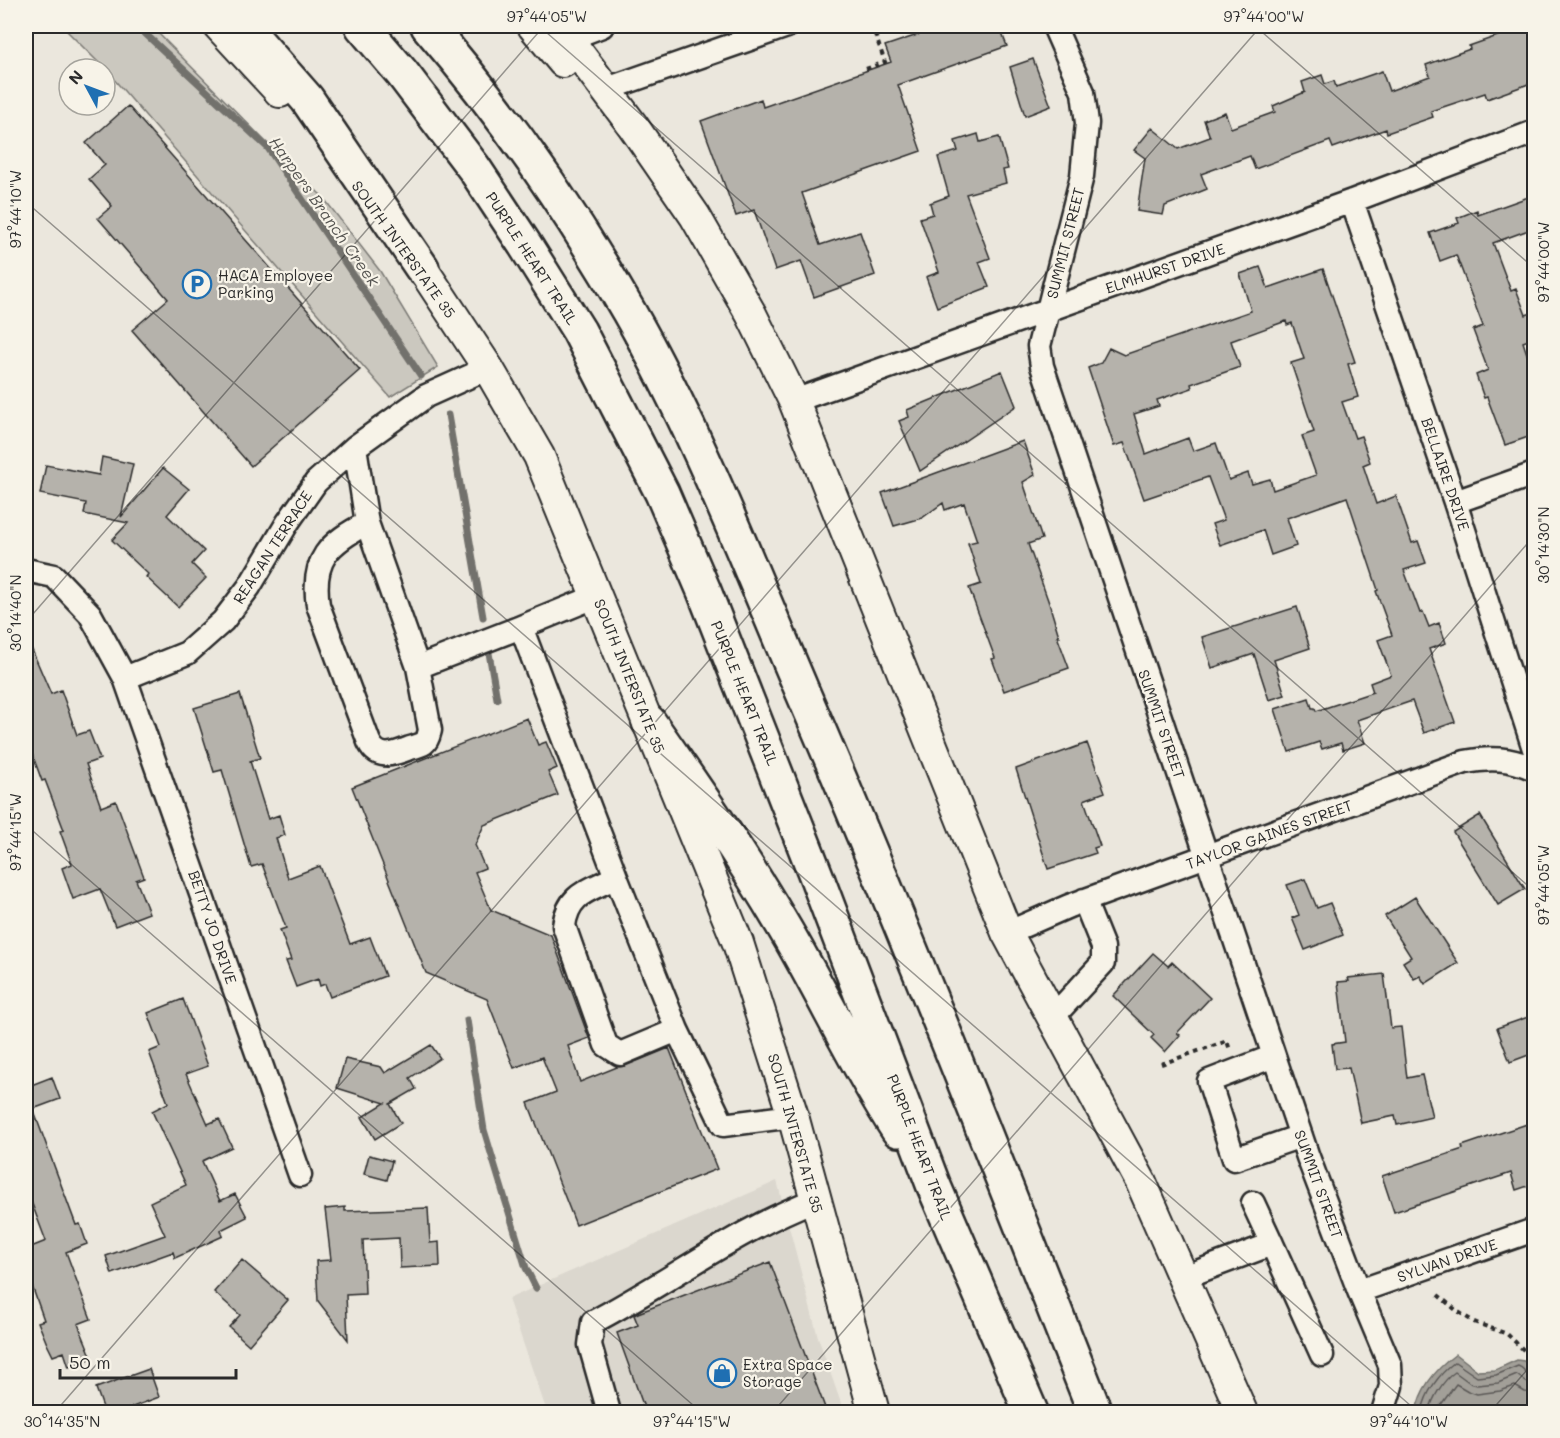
<svg xmlns="http://www.w3.org/2000/svg" width="1560" height="1438" viewBox="0 0 1560 1438" font-family="Mali,sans-serif">
  <style>
    .built { fill: #dbd7ce }
    .green { fill: #cbc8bf; stroke: #7b7a75; stroke-width: 1.5 }
    .water { fill: #a29f98; stroke: #72716c; stroke-width: 1.5 }
    .lines { fill: none; stroke-linecap: round; stroke-linejoin: round }
    .shore { stroke: #5b5957; stroke-width: 1.5 }
    .stream { stroke: #72716c; stroke-width: 7 }
    .building { fill: #b5b2ab; stroke: #2b2b2b; stroke-width: 1.5; fill-rule: evenodd }
    .minor-casing { stroke: #2b2b2b; stroke-width: 27 }
    .major-casing { stroke: #2b2b2b; stroke-width: 34 }
    .highway-casing { stroke: #2b2b2b; stroke-width: 38 }
    .path { stroke: #2b2b2b; stroke-width: 4; stroke-dasharray: 4.5 4.5; stroke-linecap: butt }
    .minor { stroke: #f7f3e8; stroke-width: 22 }
    .major { stroke: #f7f3e8; stroke-width: 30 }
    .highway { stroke: #f7f3e8; stroke-width: 33 }
    .ticks { fill: none; stroke: #2b2b2b; stroke-width: 1.5; stroke-opacity: 0.45 }
    .labels { text-anchor: middle; dominant-baseline: central; stroke-width: 4.5; stroke-linejoin: round; paint-order: stroke }
    .street-label { font-size: 15px; fill: #2b2b2b; stroke: #f7f3e8 }
    .poi-label { font-size: 15px; fill: #2b2b2b; stroke: #f7f3e8; text-anchor: start }
    .water-label { font-size: 16px; font-style: italic; fill: #555451; stroke: #f7f3e8 }
    .neatline { fill: none; stroke: #2b2b2b; stroke-width: 2 }
    .ticks-label { font-size: 15px; text-anchor: middle; fill: #2b2b2b }
  </style>
  <rect width="100%" height="100%" fill="#ebe7dd"/>
  <filter id="ink" filterUnits="userSpaceOnUse"><feTurbulence type="fractalNoise" baseFrequency=".0167" numOctaves="2"/><feDisplacementMap in="SourceGraphic" scale="12" xChannelSelector="R" yChannelSelector="G"/><feConvolveMatrix kernelMatrix="1 2 1 2 8 2 1 2 1" color-interpolation-filters="sRGB"/></filter>
  <g filter="url(#ink)">
    <path class="built" d="M777,1181L818,1337L844,1412H547L508,1299Z"/>
    <path class="green" d="M62,26H151L280,156L322,196L380,271L438,367L390,397L105,69Z"/>
    <path class="water" d="M1456,1354L1478,1371L1495,1370L1517,1360L1524,1361L1532,1370L1534,1412H1416C1420,1388 1436,1369 1456,1354Z"/>
    <g class="lines">
      <path class="shore" d="M1422,1412C1425,1393 1439,1374 1455,1362L1477,1377L1496,1375L1518,1366C1525,1368 1526,1376 1534,1376
        M1429,1412C1432,1399 1443,1380 1455,1372L1470,1383L1477,1385L1498,1383L1517,1375L1526,1382L1534,1384
        M1439,1412L1440,1406L1456,1384L1468,1391L1477,1394L1500,1391L1515,1386L1525,1392L1534,1393"/>
      <path class="stream" d="M137,26L268,148L421,376
        M448,415L483,617
        M489,653L497,699
        M467,1020L484,1130L526,1268L536,1288"/>
    </g>
    <path class="building" d="M944,26H999L1007,46L898,85L921,151L802,193L820,245L860,232L875,275L814,297L801,261L775,270L754,210L736,216L701,121L761,99L763,107L891,62L885,46Z
      M1503,26H1534V82L1487,99L1485,93L1431,111L1433,117L1387,133L1386,129L1333,148L1330,141L1255,169L1250,156L1201,174L1207,189L1165,206L1163,215L1137,211L1145,158L1134,150L1152,128L1178,149L1210,137L1204,120L1225,112L1231,128L1275,112L1273,106L1305,92L1302,82L1322,75L1325,84L1334,81L1336,87L1382,71L1389,91L1430,76L1426,65L1470,49L1469,46L1506,33Z
      M1033,59L1051,106L1025,116L1010,67Z
      M128,106L360,370L251,466L132,330L168,299L98,218L112,206L89,179L105,165L86,143Z
      M978,134L980,142L999,137L1008,169L1003,170L1006,183L966,194L990,258L979,262L989,287L937,307L926,277L939,272L920,218L933,214L930,203L949,196L938,157L958,151L955,141Z
      M1534,195V228L1493,243L1511,291L1516,289L1526,315L1534,312V338L1523,342L1534,375V435L1505,445L1487,397L1484,398L1476,375L1488,370L1473,330L1483,326L1456,255L1440,261L1430,233L1459,223L1457,218L1477,210L1478,215Z
      M1260,267L1268,288L1323,269L1355,362L1348,364L1358,397L1342,402L1355,438L1361,436L1370,462L1363,465L1376,504L1396,496L1412,543L1418,541L1426,563L1404,570L1420,613L1423,612L1429,627L1439,623L1446,643L1429,649L1455,722L1424,733L1412,701L1357,720L1365,743L1343,750L1341,743L1322,749L1319,742L1289,752L1275,709L1309,698L1312,708H1315L1316,711L1373,692L1370,683L1391,675L1378,640L1392,635L1376,591L1378,590L1347,497L1287,518L1296,546L1271,555L1263,530L1220,545L1212,524L1224,520L1208,477L1144,499L1124,443L1114,446L1088,368L1101,363L1109,348L1124,355L1251,311L1240,274ZM1286,321L1287,325L1292,323L1304,359L1291,363L1314,432L1302,436L1316,475L1273,490L1270,479L1252,484L1248,473L1229,480L1216,443L1193,451L1188,438L1146,454L1134,414L1159,406L1157,400L1192,388L1191,384L1240,367L1231,341Z
      M1002,371L1016,406L920,471L899,421L909,417L907,410Z
      M1023,441L1035,475L1023,482L1042,539L1028,544L1049,603L1059,636H1057L1069,668L1004,691L992,659L995,658L969,588L981,584L968,543L977,541L964,503L945,510L943,503L922,518L894,526L882,493Z
      M102,457L133,464L121,517L163,468L189,489L167,515L204,551L192,564L206,578L178,607L146,577L148,574L112,540L128,523L84,514L86,503L40,494L46,465L99,475Z
      M1297,607L1310,648L1274,660L1285,695L1269,700L1254,654L1212,668L1202,637Z
      M26,636L51,694L61,690L77,735L89,731L100,759L86,764L101,807L116,801L144,877L136,880L149,913L115,926L100,889L73,899L62,868L72,864L60,831L64,830L45,780L42,781L30,748L26,750Z
      M240,694L260,758L250,761L268,819L279,815L285,835L276,838L288,878L320,866L350,944L370,937L385,976L330,997L325,984L320,986L318,979L296,987L286,961L291,960L280,930L286,928L262,864L251,867L222,770L214,772L194,708Z
      M527,718L538,745L546,742L557,768L548,772L558,795L484,825L475,845L485,868L475,872L491,910L551,935L589,1038L568,1046L580,1082L617,1067L625,1066L669,1048L717,1169L576,1225L528,1103L556,1092L542,1057L514,1068L487,999L426,973L352,787Z
      M1087,743L1105,792L1084,800L1100,846L1094,848L1096,853L1048,869L1016,769Z
      M1480,815L1525,889L1498,905L1453,832Z
      M1305,879L1317,908L1330,903L1343,935L1305,950L1292,918L1299,915L1287,885Z
      M1415,897L1458,963L1425,984L1420,976L1414,979L1403,962L1411,957L1385,916Z
      M1153,953L1168,966L1172,962L1210,998L1177,1033L1180,1035L1165,1052L1151,1038L1154,1035L1113,996Z
      M1384,974L1391,1028L1401,1027L1407,1078L1422,1075L1432,1117L1397,1125L1395,1116L1361,1123L1349,1068L1335,1069L1332,1044L1345,1042L1338,982L1349,981L1348,978Z
      M183,999L208,1066L186,1074L208,1124L219,1119L232,1147L202,1161L220,1201L235,1194L247,1217L221,1230L223,1236L175,1258L173,1252L112,1274L106,1256L165,1235L150,1202L186,1185L152,1111L168,1103L149,1052L161,1047L148,1013Z
      M1531,1016L1534,1026V1053L1510,1062L1497,1028Z
      M431,1045L440,1058L410,1078L416,1089L390,1104L401,1123L375,1139L362,1117L385,1103L337,1088L345,1059L381,1067L385,1073Z
      M52,1077L60,1099L33,1109L76,1225L80,1224L87,1244L66,1252L91,1319L78,1324L92,1358L69,1367L64,1352L53,1356L47,1344L38,1322L44,1320L26,1269V1249L46,1241L26,1188V1087Z
      M1527,1124L1534,1146V1184L1516,1190L1511,1173L1394,1212L1382,1176L1463,1149L1462,1146Z
      M369,1155L392,1161L387,1180L364,1174Z
      M345,1207V1211L428,1208L430,1243L439,1242L440,1266L400,1268L399,1238L363,1240L365,1294L346,1295L348,1340L318,1301L316,1261L331,1260L325,1209Z
      M242,1260L288,1300L249,1345L229,1327L240,1315L214,1292Z
      M770,1262L827,1413H646L617,1333L638,1325L634,1315L638,1313Z
      M149,1369L159,1397L117,1413H105L96,1388Z"/>
    <g class="lines">
      <g class="minor-casing">
        <path id="minor" d="M1054,26L1083,92L1087,123L1082,176L1039,346L1042,366L1308,1157L1359,1291L1390,1365L1391,1386L1383,1412
          M568,39L602,26
          M607,89L787,26
          M1352,201L1455,502L1534,749
          M794,401L1352,201L1534,132
          M355,447L367,523L418,667L521,627
          M1455,502L1534,474
          M367,523C329,543 311,559 318,605L369,742C378,761 395,754 410,748C414,747 421,745 424,743C428,740 429,734 430,730L418,667
          M26,570L54,576L90,614L125,678L300,1175
          M597,596L521,627L616,877L677,1030L723,1125L793,1116
          M125,678L187,653L223,621L249,587L288,522L316,482L355,447L426,396L488,368
          M616,877C589,891 568,893 564,926L606,1045L620,1054L677,1030
          M1007,933L1069,906L1465,762C1490,757 1511,758 1534,769
          M1052,1018L1103,963V947L1084,900
          M1274,1056L1209,1081L1234,1159L1301,1136
          M1253,1203L1272,1244
          M1184,1277L1272,1244L1322,1355
          M1359,1291L1534,1230
          M609,1412L590,1345L593,1322C668,1283 736,1230 815,1200"/>
      </g>
      <g class="major-casing">
        <path id="major" d="M219,26L280,92
          M533,26L563,62
          M558,26L633,126L695,216L751,314L794,401L1007,933L1141,1182L1242,1412
          M408,250L422,268L488,368L539,456L738,943L793,1116L874,1412"/>
      </g>
      <g class="highway-casing">
        <path id="highway" d="M243,26L307,99L422,268
          M362,26L402,73L474,168L525,245L579,331L662,493L704,591L817,878L933,1184L1031,1412
          M428,26C503,113 571,211 629,312C698,433 748,565 803,693C906,931 1000,1172 1095,1412
          M649,722C695,788 741,854 782,924C822,991 855,1064 898,1130"/>
      </g>
      <path class="path" d="M866,69L885,62L872,26
        M1161,1064L1227,1041L1230,1050
        M1438,1295L1457,1311L1474,1322L1507,1334L1534,1360"/>
      <use href="#minor" class="minor"/>
      <use href="#major" class="major"/>
      <use href="#highway" class="highway"/>
    </g>
  </g>
  <path class="ticks" d="M539,26L1534,891M1255,26L1534,268M26,202L1418,1412M26,622L544,26M26,825L701,1412M55,1412L1261,26M773,1412L1534,536M1490,1412L1534,1362"/>
  <defs>
    <g id="parking-ring" transform="scale(1.5)"><circle r="9.5" fill="#f7f3e8" stroke="#1f6fb2" stroke-width="1.5"/><path d="M-3.5-5.5H1a3.5 3.5 0 0 1 0 7H-1V5.5H-3.5ZM-1-3.4V-.6H.8a1.4 1.4 0 0 0 0-2.8Z" fill="#1f6fb2"/></g>
    <g id="shop-ring" transform="scale(1.5)"><circle r="9.5" fill="#f7f3e8" stroke="#1f6fb2" stroke-width="1.5"/><path d="M-5-2.5h2.3a2.7 3.5 0 0 1 5.4 0H5L5.5 6h-11ZM-1.5-2.5h3a1.5 2.3 0 0 0-3 0Z" fill="#1f6fb2"/></g>
  </defs>
  <g fill-rule="evenodd">
    <use href="#parking-ring" x="197" y="284"/>
    <use href="#shop-ring" x="722" y="1373"/>
  </g>
  <g class="labels">
    <g class="street-label">
      <text transform="translate(1065 243) rotate(-76)">SUMMIT STREET</text>
      <text transform="translate(404 249) rotate(54)">SOUTH INTERSTATE 35</text>
      <text transform="translate(532 258) rotate(57)">PURPLE HEART TRAIL</text>
      <text transform="translate(1165 268) rotate(-19)">ELMHURST DRIVE</text>
      <text transform="translate(1446 474) rotate(71)">BELLAIRE DRIVE</text>
      <text transform="translate(272 547) rotate(-57)">REAGAN TERRACE</text>
      <text transform="translate(630 676) rotate(68)">SOUTH INTERSTATE 35</text>
      <text transform="translate(745 693) rotate(68)">PURPLE HEART TRAIL</text>
      <text transform="translate(1162 724) rotate(71)">SUMMIT STREET</text>
      <text transform="translate(1269 834) rotate(-20)">TAYLOR GAINES STREET</text>
      <text transform="translate(213 927) rotate(71)">BETTY JO DRIVE</text>
      <text transform="translate(796 1133) rotate(74)">SOUTH INTERSTATE 35</text>
      <text transform="translate(920 1147) rotate(69)">PURPLE HEART TRAIL</text>
      <text transform="translate(1319 1184) rotate(70)">SUMMIT STREET</text>
      <text transform="translate(1447 1260) rotate(-19)">SYLVAN DRIVE</text>
    </g>
    <g class="poi-label">
      <text x="218" y="275">HACA Employee<tspan x="218" dy="17">Parking</tspan></text>
      <text x="743" y="1364">Extra Space<tspan x="743" dy="17">Storage</tspan></text>
    </g>
    <g class="water-label">
      <text transform="translate(325 211) rotate(55)">Harpers Branch Creek</text>
    </g>
  </g>
  <rect width="1560" height="1438" fill="none" stroke="#f7f3e8" stroke-width="66"/>
  <g transform="translate(87 87) rotate(311)"><circle r="28" fill="#f7f3e8" stroke="#a5a39c" stroke-width="1.5"/>
  <path d="M0-4.5L10 22L0 15L-10 22Z" fill="#1f6fb2"/>
  <text y="-9" font-size="16" font-weight="bold" text-anchor="middle" fill="#2b2b2b">N</text>
  </g>
  <path d="M60 1369v9h176v-9" fill="none" stroke="#2b2b2b" stroke-width="3"/>
  <text x="69" y="1369" font-size="18" fill="#2b2b2b" stroke="#f7f3e8" stroke-width="4.5" paint-order="stroke">50 m</text>
  <rect x="33" y="33" width="1494" height="1372" class="neatline"/>
  <g class="ticks-label">
    <text x="547" y="22">97°44'05"W</text>
    <text x="1264" y="22">97°44'00"W</text>
    <text transform="translate(16 209) rotate(-90)" y="5">97°44'10"W</text>
    <text transform="translate(1544 262) rotate(-90)" y="5">97°44'00"W</text>
    <text transform="translate(1544 545) rotate(-90)" y="5">30°14'30"N</text>
    <text transform="translate(16 613) rotate(-90)" y="5">30°14'40"N</text>
    <text transform="translate(16 832) rotate(-90)" y="5">97°44'15"W</text>
    <text transform="translate(1544 885) rotate(-90)" y="5">97°44'05"W</text>
    <text x="62" y="1427">30°14'35"N</text>
    <text x="692" y="1427">97°44'15"W</text>
    <text x="1409" y="1427">97°44'10"W</text>
  </g>
</svg>
